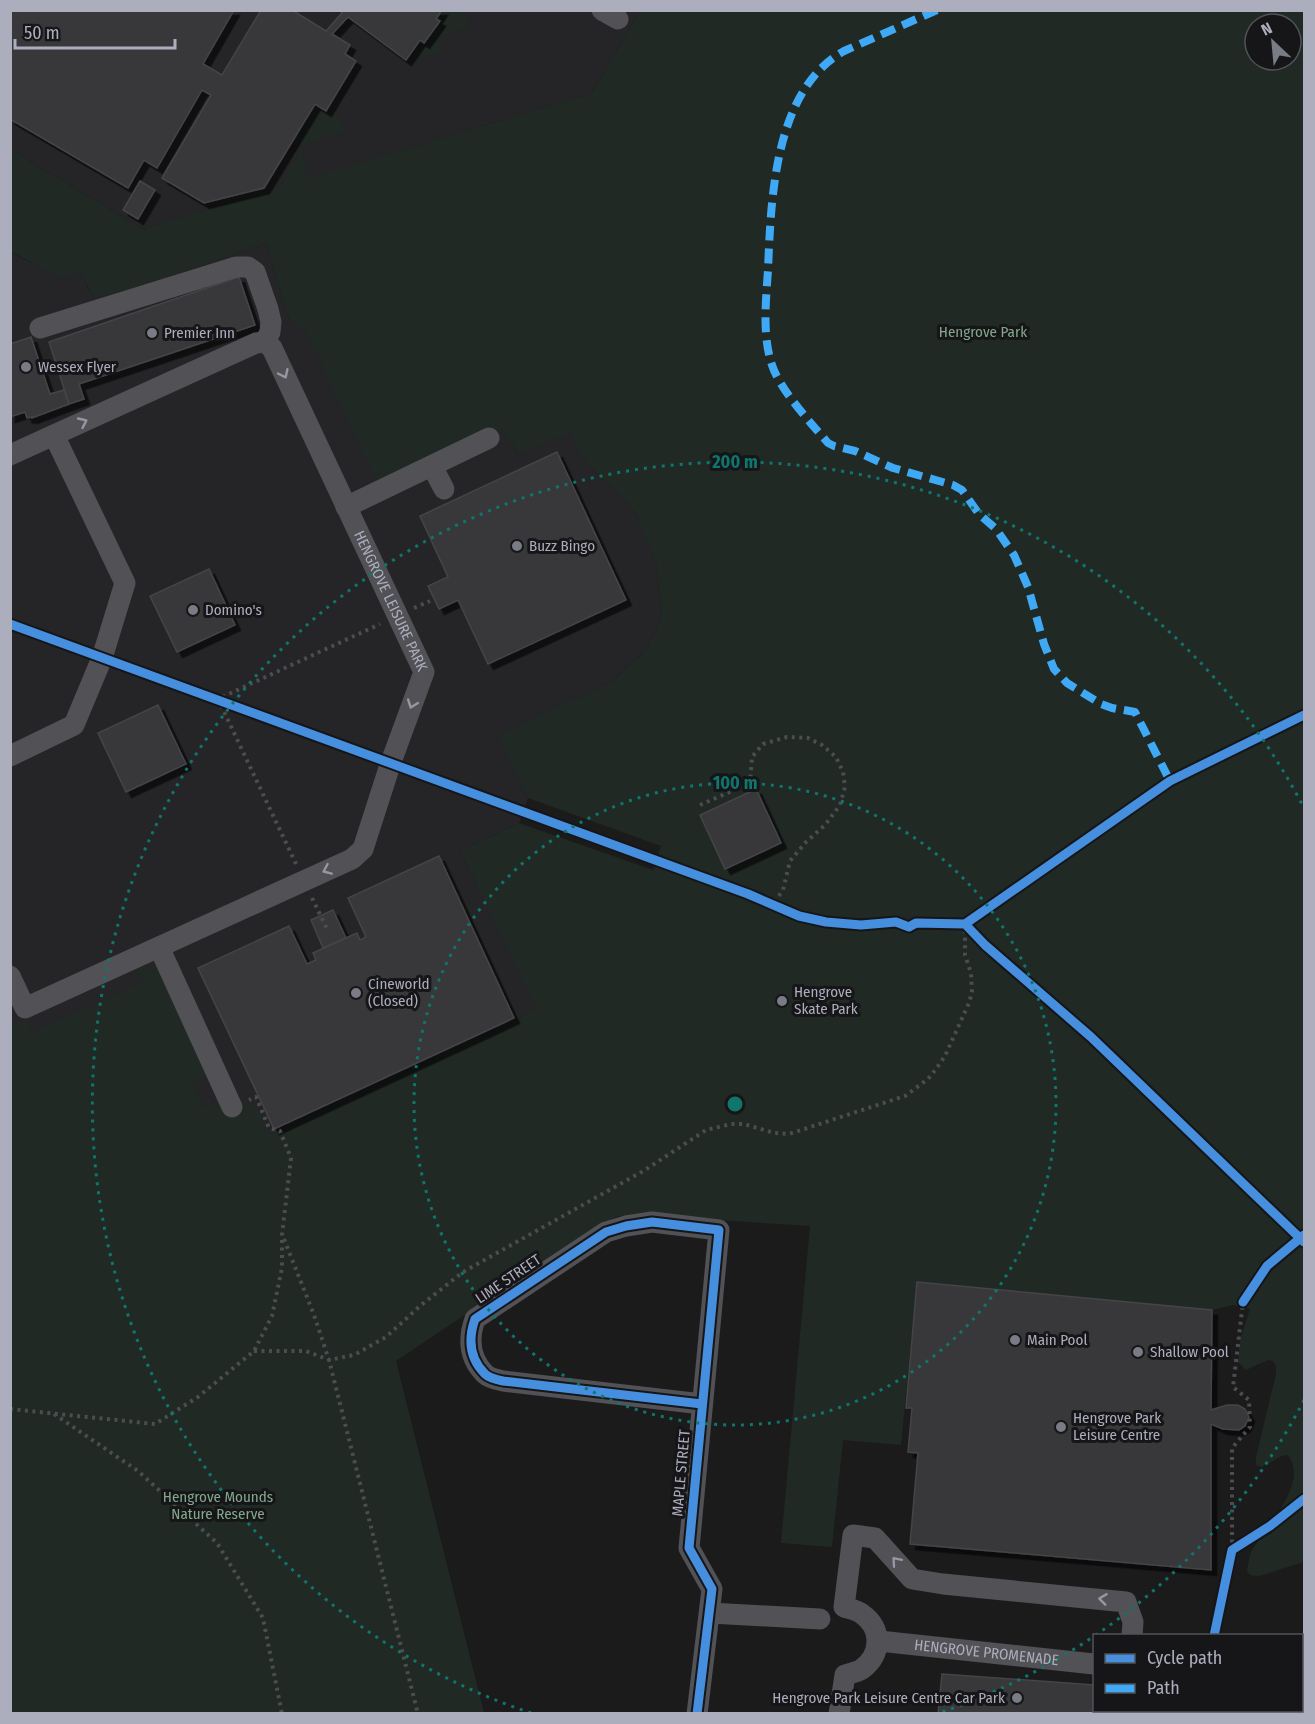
<svg xmlns="http://www.w3.org/2000/svg" width="1315" height="1724" viewBox="0 0 1315 1724" font-family="'Fira Sans Condensed',sans-serif">
  <style>
    .built { fill: #252528 }
    .green { fill: #202924; fill-rule: evenodd }
    .building { fill: #38383a; stroke: #444448; stroke-width: 1.5; filter: url(#shadow) }
    .lines { fill: none; stroke-linecap: round; stroke-linejoin: round }
    .path { stroke: #4c4c51; stroke-width: 4; stroke-dasharray: 3 4.5; stroke-linecap: butt }
    .minor { stroke: #515156; stroke-width: 21 }
    .quiet { stroke: #3fa9f5; stroke-width: 8; stroke-dasharray: 15 8; stroke-linecap: butt }
    .cycleway-casing { stroke: #161518; stroke-width: 13 }
    .cycleway { stroke: #468fdf; stroke-width: 9 }
    .oneway { stroke: #9597a3 }
    .ring { fill: none; stroke: #0f766e; stroke-width: 3; stroke-dasharray: 3 6 }
    .poi-dot { fill: #797b85; stroke: #161518; stroke-width: 2 }
    .labels { text-anchor: middle; dominant-baseline: central; stroke-width: 6; stroke-linejoin: round; paint-order: stroke }
    .park-label { font-size: 15px; fill: #82a98c; stroke: #161518 }
    .poi-label { font-size: 15px; fill: #acaebd; stroke: #161518; text-anchor: start }
    .street-label { font-size: 15px; fill: #acaebd; stroke: #161518 }
    .centre { fill: #0f766e; stroke: #161518; stroke-width: 3 }
    .ring-label { font-size: 18px; text-anchor: middle; font-weight: bold; fill: #0f766e; stroke: #161518; stroke-width: 6; stroke-linejoin: round; paint-order: stroke }
  </style>
  <defs>
    <filter id="shadow"><feDropShadow dx="5.5" dy="5.5" stdDeviation="0" flood-color="#0009"/></filter>
  </defs>
  <rect width="100%" height="100%" fill="#1b1b1c"/>
  <path class="built" d="M11,11H640L592,93L143,229L11,150Z
    M266,243L289,319L305,330L504,427L518,455L572,431L586,463L625,500L637,516L646,536L656,564L662,612L655,633L645,651L611,682L499,735L528,798L519,823L460,851L553,1040L11,1224L10,252L32,263L81,270L88,289L125,293Z"/>
  <path class="green" d="M442,11H459L467,17L471,27L439,37L443,52L407,63L406,60L420,40L424,43L440,22L436,19Z
    M640,11H1304V1562L1259,1576L1250,1575L1247,1571C1248,1565 1249,1558 1251,1552C1264,1528 1310,1484 1288,1455C1279,1455 1271,1464 1261,1467L1256,1465V1457L1276,1374V1366L1273,1361L1268,1360L1246,1370L1238,1362L1240,1340L1250,1309L1233,1305L1212,1310L917,1282L901,1445L843,1440L832,1547L781,1543L810,1226L638,1215L619,1216L602,1223L396,1361L484,1713H11L10,1027L25,1021L32,1033L143,982L137,969C144,965 151,965 158,969L207,1071L201,1080L193,1085L203,1107L216,1103L229,1112L253,1101L270,1135L537,1009L460,851L519,823L653,870L661,846L528,798L498,735L611,682L645,651L655,633L662,612L656,564L637,516L625,500L586,463L575,444L572,432L518,455L504,428L380,486L305,331L289,319L266,243L125,293C95,300 92,300 81,271L61,277L11,252V150L143,229L280,187L298,154L301,153L309,178L592,93ZM1255,24H1291V60H1255Z
    M315,104L340,118L343,132L295,147L292,144Z"/>
  <path class="building" d="M10,10H234L203,64L222,75L261,10H292L326,31L342,13L339,10H442L436,19L440,21L424,43L420,40L406,60L348,17L332,34L350,45L345,54L356,61L326,111L315,104L264,188L204,203L162,178L211,95L202,90L157,168L144,160L128,188L10,119Z
    M140,181L155,190L138,219L123,210Z
    M239,277L255,325L79,384L84,399L69,404L49,342Z
    M239,277L255,325L79,384L84,399L69,404L49,342Z
    M31,337L50,394L64,390L69,404L32,418V417L27,418L25,412L10,417V344Z
    M557,452L626,600L488,664L458,600L439,609L428,586L448,577L420,516Z
    M209,569L235,625L177,652L150,596Z
    M158,705L186,764L126,792L98,733Z
    M756,789L781,843L725,869L700,815Z
    M439,856L514,1018L274,1129L198,968L289,926L307,964L316,960L313,953L357,933L360,940L366,937L348,898Z
    M333,910L346,938L323,948L311,920Z
    M917,1282L1212,1310L1211,1410L1227,1405H1238L1245,1409L1249,1417L1245,1426L1239,1430L1223,1429L1211,1424V1570L910,1544L918,1453L908,1452L912,1408H906Z
    M942,1674L1094,1685V1710H1140V1714H938Z"/>
  <g class="lines">
    <path class="path" d="M414,608L430,601
      M700,805L750,783L752,757L763,744L787,737L808,738L822,745L836,757L843,772L845,787L840,805L825,825L806,842L790,861L783,890L773,904
      M296,864L218,699L380,624
      M312,898L328,931
      M284,1239L314,1315L329,1360L418,1714
      M254,1351H306L329,1360L354,1355L386,1337L420,1306L463,1272L645,1170L706,1130L731,1124H744L774,1133L789,1134L905,1096L928,1079L936,1069L945,1056L969,1003L972,992L971,973L965,955V924
      M10,1409L155,1424L198,1397L254,1351L272,1316L282,1268V1235L291,1158L280,1131L269,1128L256,1097L249,1100
      M54,1414L138,1471L217,1543L263,1618L282,1714
      M1232,1550V1448L1250,1427L1249,1400L1233,1387L1243,1302"/>
    <g class="minor">
      <path d="M602,10L618,19"/>
      <path d="M40,328L236,267H248L255,272L268,309L271,322L270,332L265,342"/>
      <path id="s1" d="M10,455L256,343L265,342L272,348L424,672L391,762L363,849L352,859L25,1008L10,976"/>
      <path d="M432,466L444,489"/>
      <path d="M346,507L489,438"/>
      <path d="M10,756L74,725L102,658L125,583L54,435"/>
      <path d="M159,947L232,1107"/>
      <path d="M710,1613L820,1619"/>
      <path id="s2" d="M879,1641L1094,1664"/>
      <path d="M1302,1694H1304"/>
      <path d="M697,1714L712,1589L689,1548L719,1230L652,1222L626,1226L606,1232L475,1319C468,1339 469,1358 485,1374C489,1378 498,1380 503,1381L702,1404"/>
      <path d="M839,1714L845,1675C850,1673 858,1672 862,1669C882,1654 882,1628 862,1614C857,1610 850,1609 844,1607L853,1535L875,1538L912,1579L943,1584L1126,1602L1133,1622L1132,1636"/>
      <path d="M1274,1714L1275,1710"/>
    </g>
    <path class="quiet" d="M937,10L844,51C774,90 771,199 768,270C766,300 762,336 772,365C780,390 811,423 828,443L834,446L855,451L893,468L953,485L962,490L979,514L996,529L1014,555L1028,587L1044,644L1054,669L1067,683L1101,704L1112,708L1135,712L1170,781"/>
    <g class="cycleway-casing">
      <path id="cycleway" d="M10,624L748,894L799,916L826,922L861,925L896,922L909,927L916,923L965,924L985,945L1091,1037L1304,1242
        M965,924L1170,781L1304,715
        M1243,1302L1267,1266L1304,1235
        M1214,1636L1232,1550L1270,1526L1304,1499
        M697,1714L712,1589L689,1548L719,1230L652,1222L626,1226L606,1232L475,1319C468,1339 469,1358 485,1374C489,1378 498,1380 503,1381L702,1404"/>
    </g>
    <use href="#cycleway" class="cycleway"/>
  </g>
  <defs><path id="oneway-chevron" d="M-2-3.5L2.5 0L-2 3.5" fill="none" stroke-width="1.6" stroke-linecap="round" stroke-linejoin="round" transform="scale(1.5)"/></defs>
  <g class="oneway">
    <use href="#oneway-chevron" transform="translate(284 374) rotate(65)"/>
    <use href="#oneway-chevron" transform="translate(83 422) rotate(-25)"/>
    <use href="#oneway-chevron" transform="translate(412 704) rotate(110)"/>
    <use href="#oneway-chevron" transform="translate(327 870) rotate(156)"/>
    <use href="#oneway-chevron" transform="translate(896 1561) rotate(-131)"/>
    <use href="#oneway-chevron" transform="translate(1103 1599) rotate(-173)"/>
  </g>
  <g class="ring">
    <circle cx="735" cy="1104" r="321"/>
    <path d="M1304 1400A642 642 0 0 1 939 1713M531 1713A642 642 0 1 1 1304 808"/>
  </g>
  <g class="poi-dot">
    <circle cx="152" cy="333" r="6"/>
    <circle cx="26" cy="367" r="6"/>
    <circle cx="517" cy="546" r="6"/>
    <circle cx="193" cy="610" r="6"/>
    <circle cx="356" cy="993" r="6"/>
    <circle cx="782" cy="1001" r="6"/>
    <circle cx="1015" cy="1340" r="6"/>
    <circle cx="1138" cy="1352" r="6"/>
    <circle cx="1061" cy="1427" r="6"/>
    <circle cx="1017" cy="1698" r="6"/>
  </g>
  <g class="labels">
    <g class="park-label">
      <text x="983" y="332">Hengrove Park</text>
      <text x="218" y="1497">Hengrove Mounds<tspan x="218" dy="17">Nature Reserve</tspan></text>
    </g>
    <g class="poi-label">
      <text x="164" y="333">Premier Inn</text>
      <text x="38" y="367">Wessex Flyer</text>
      <text x="529" y="546">Buzz Bingo</text>
      <text x="205" y="610">Domino's</text>
      <text x="368" y="984">Cineworld<tspan x="368" dy="17">(Closed)</tspan></text>
      <text x="794" y="992">Hengrove<tspan x="794" dy="17">Skate Park</tspan></text>
      <text x="1027" y="1340">Main Pool</text>
      <text x="1150" y="1352">Shallow Pool</text>
      <text x="1073" y="1418">Hengrove Park<tspan x="1073" dy="17">Leisure Centre</tspan></text>
      <text x="1005" y="1698" text-anchor="end">Hengrove Park Leisure Centre Car Park</text>
    </g>
    <g class="street-label">
      <text stroke="none"><textPath href="#s1" startOffset="568">HENGROVE LEISURE PARK</textPath></text>
      <text transform="translate(508 1279) rotate(-34)">LIME STREET</text>
      <text transform="translate(681 1473) rotate(-85)">MAPLE STREET</text>
      <text stroke="none"><textPath href="#s2" startOffset="108">HENGROVE PROMENADE</textPath></text>
    </g>
  </g>
  <circle cx="735" cy="1104" r="9" class="centre"/>
  <g class="ring-label">
    <text x="735" y="468">200 m</text>
    <text x="735" y="789">100 m</text>
  </g>
  <rect width="1315" height="1724" fill="none" stroke="#acaebd" stroke-width="24"/>
  <rect x="1093" y="1634" width="210" height="78" fill="#161518" stroke="#52525a" stroke-width="1.5"/>
  <rect x="1105" y="1654" width="30" height="9" fill="#468fdf" stroke="#52525a" stroke-width="1.5"/>
  <text x="1147" y="1664" font-size="18" fill="#acaebd">Cycle path</text>
  <rect x="1105" y="1684" width="30" height="9" fill="#3fa9f5" stroke="#52525a" stroke-width="1.5"/>
  <text x="1147" y="1694" font-size="18" fill="#acaebd">Path</text>
  <g transform="translate(1273 42) rotate(334)"><circle r="28" fill="#161518" stroke="#52525a" stroke-width="1.5"/>
  <path d="M0-4.5L10 22L0 15L-10 22Z" fill="#797b85"/>
  <text y="-9" font-size="16" font-weight="bold" text-anchor="middle" fill="#acaebd">N</text>
  </g>
  <path d="M15 39v9h160v-9" fill="none" stroke="#acaebd" stroke-width="3"/>
  <text x="24" y="39" font-size="18" fill="#acaebd" stroke="#161518" stroke-width="4.5" paint-order="stroke">50 m</text>
</svg>
